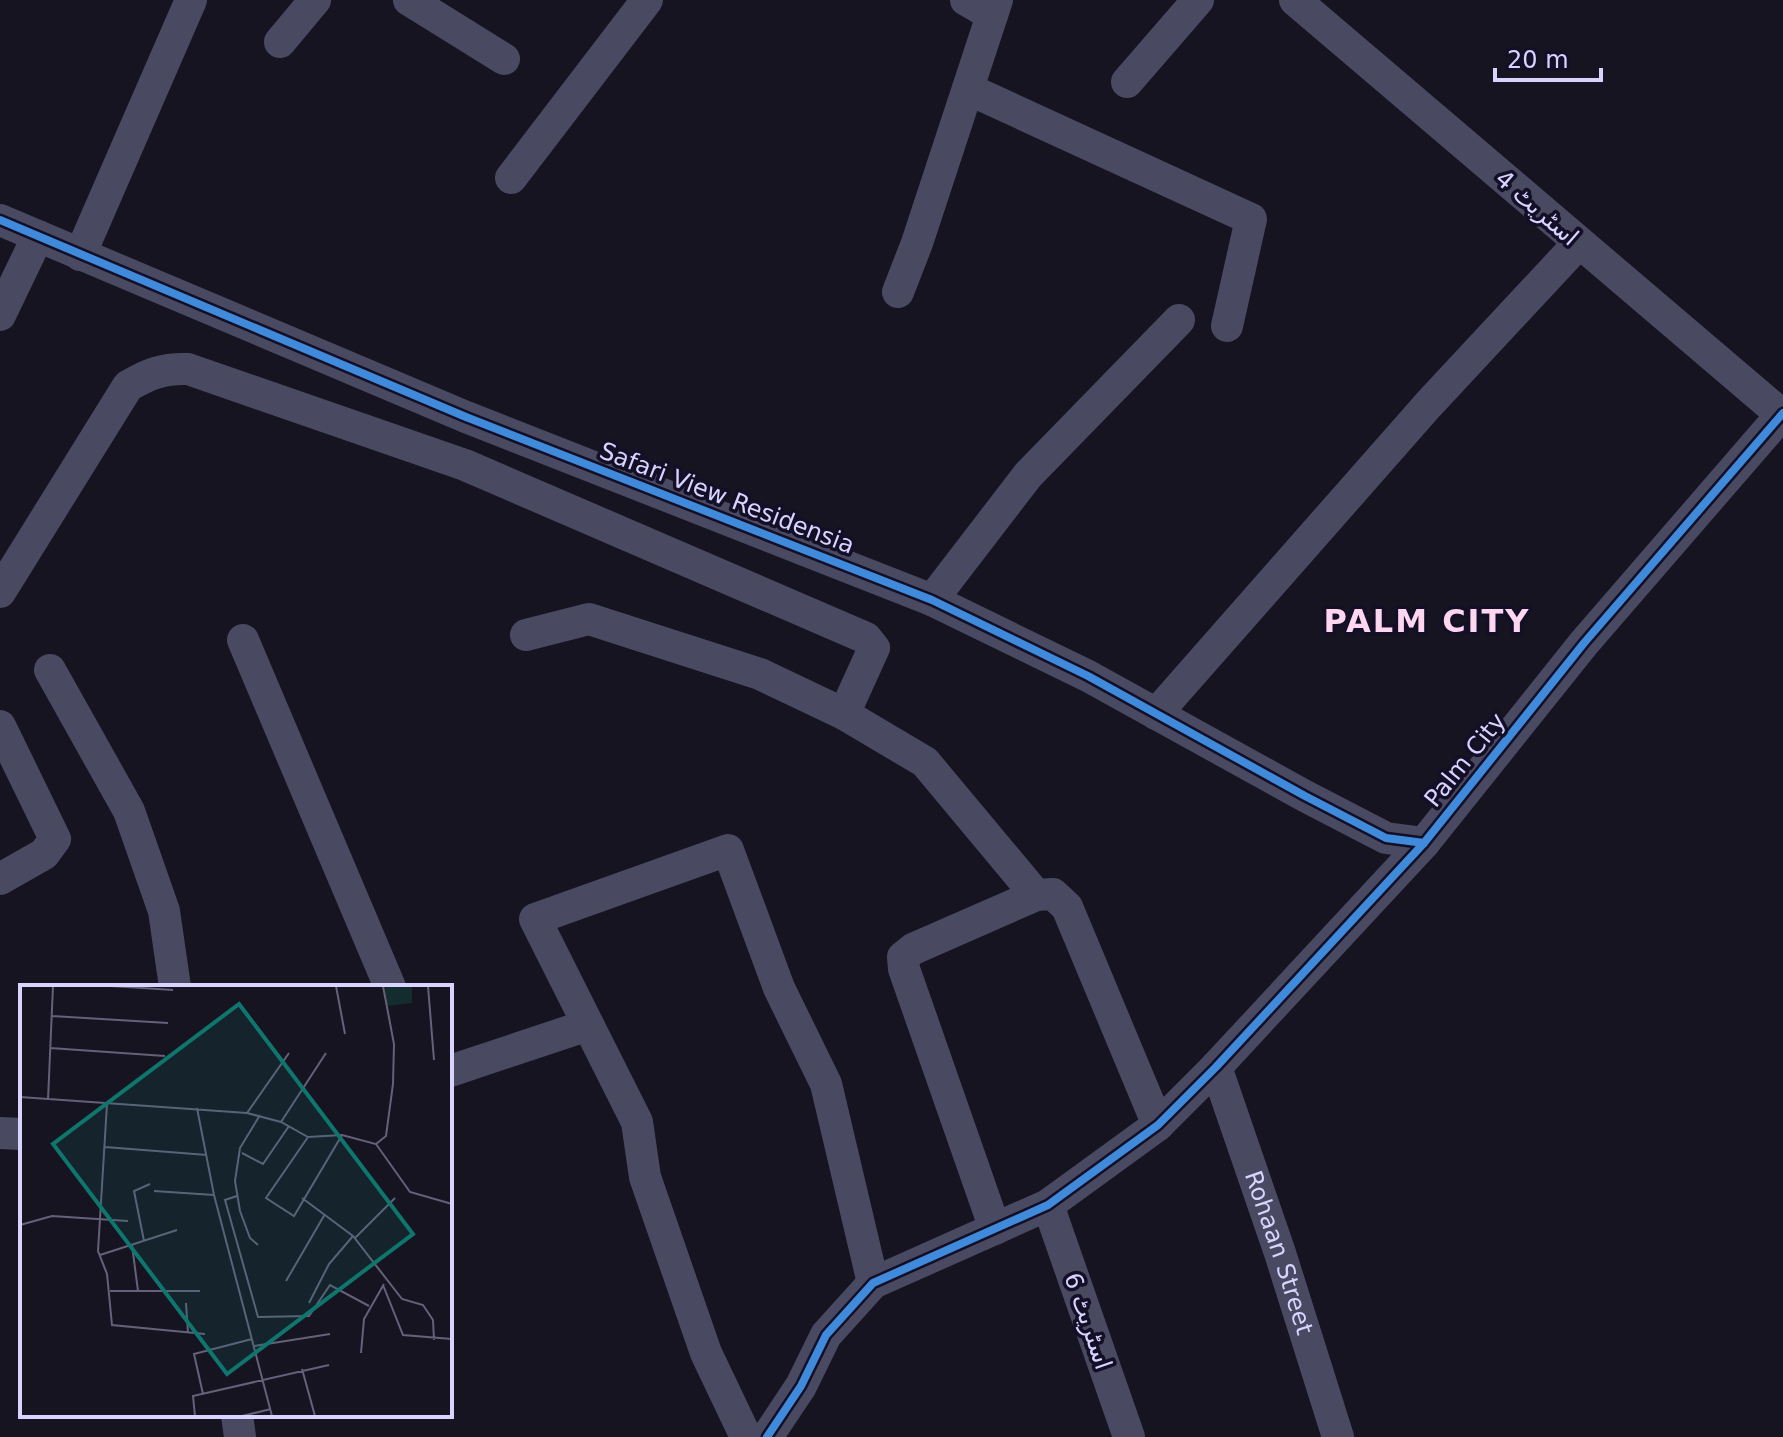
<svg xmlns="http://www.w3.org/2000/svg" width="1783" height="1437" viewBox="0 0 1783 1437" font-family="'DejaVu Sans',Cairo,sans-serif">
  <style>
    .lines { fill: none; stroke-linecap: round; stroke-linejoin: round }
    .minor { stroke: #4a4962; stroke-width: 32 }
    .cycleway-casing { stroke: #130f26; stroke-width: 13 }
    .cycleway { stroke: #408adc; stroke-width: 8 }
    .labels { text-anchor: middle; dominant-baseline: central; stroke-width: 7; stroke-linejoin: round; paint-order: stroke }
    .street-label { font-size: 24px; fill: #d9d4ff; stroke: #130f26 }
    .district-label { font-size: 32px; font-weight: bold; letter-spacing: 2px; fill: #ffd6f0; stroke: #130f26 }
    .inset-road { fill: none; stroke: #64617a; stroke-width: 2 }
    .view { fill: #0f766e; fill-opacity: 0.15; stroke: #0f766e; stroke-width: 4 }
    .inset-edge { fill: none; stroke: #d9d4ff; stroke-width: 4 }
  </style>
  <rect width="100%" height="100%" fill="#161421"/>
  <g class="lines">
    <g class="minor">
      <path d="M409,0L504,59"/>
      <path d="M966,0L992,15"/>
      <path d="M1295,0L1782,415"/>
      <path d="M280,42L315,0"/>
      <path d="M1127,82L1198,0"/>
      <path d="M968,89L1251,219L1227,326"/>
      <path d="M511,178L647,0"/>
      <path d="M0,220L466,417L932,600L1088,676L1305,796L1386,838L1424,843"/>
      <path d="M80,255L191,0"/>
      <path d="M898,292L917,243L997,0"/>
      <path d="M0,315L38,236"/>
      <path d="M0,592L128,386C149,374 163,368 188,369L465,465L866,638L874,648L844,714"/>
      <path d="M932,600L1028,475L1179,320"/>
      <path d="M526,635L589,619L760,674L844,714L925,762L1036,895"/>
      <path d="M243,640L390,987"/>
      <path d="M50,670L129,811L164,911L175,987"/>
      <path d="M1156,714L1428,405L1578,244"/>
      <path d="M0,726L55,839L44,854L0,879"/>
      <path id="s1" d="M1216,1067L1280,1253L1338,1437"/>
      <path d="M450,1071L588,1025"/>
      <path d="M0,1133L22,1134"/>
      <path d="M1048,1205L1129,1437"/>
      <path d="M995,1229L904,969L903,957L913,949L1036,895L1053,894L1067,907L1158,1125"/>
      <path d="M237,1415L240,1437"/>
      <path d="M746,1437L706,1353L645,1177L637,1122L535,919L728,850L779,988L826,1084L873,1283"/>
      <path d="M767,1437L801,1386L826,1335L873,1283L1048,1205L1158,1125L1216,1067L1424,843L1584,643L1783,413"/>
    </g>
    <g class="cycleway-casing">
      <path id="cycleway" d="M0,220L466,417L932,600L1088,676L1305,796L1386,838L1424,843
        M767,1437L801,1386L826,1335L873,1283L1048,1205L1158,1125L1216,1067L1424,843L1584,643L1783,413"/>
    </g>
    <use href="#cycleway" class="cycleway"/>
  </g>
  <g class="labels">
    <g class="street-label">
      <text transform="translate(1537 208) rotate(41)">اسٹریٹ 4</text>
      <text transform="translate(727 498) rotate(21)">Safari View Residensia</text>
      <text transform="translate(1465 760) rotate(-51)">Palm City</text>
      <text stroke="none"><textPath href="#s1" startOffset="196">Rohaan Street</textPath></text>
      <text transform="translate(1088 1321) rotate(71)">اسٹریٹ 6</text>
    </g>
    <g class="district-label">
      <text x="1427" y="621">PALM CITY</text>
    </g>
  </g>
  <g transform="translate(20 985)">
    <rect width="432" height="432" fill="#161421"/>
    <path d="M365,1H392V18L366,21Z" fill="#132c2d"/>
    <path class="inset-road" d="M91,1L153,5M316,1L325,49M408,1L414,75M32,31L148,38M30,63L145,71M0,112L227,128L261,137L288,152L322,150L356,159L390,207L432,219M28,115L33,1M87,119L78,266L87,289L92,340L185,349M177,123L194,210L252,431M227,128L269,68M261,137L306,68M288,152L246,213L274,231L322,150M356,159L366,151L373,99L374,59L363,1M85,162L187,170M222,168L243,179L269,141M134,206L194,210M217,211L205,215L238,332L289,331L310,300L349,321M282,213L333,251L382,314L403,320L413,335L414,355M0,240L32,231L108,236M335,253L375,213M124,256L114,206L130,199M112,260L118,306M238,260L230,253L220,226L215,196L220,163L240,130M80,270L157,245M266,296L305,229M363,300L383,350L432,354M90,306H180M166,318L168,348M289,318L309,279L333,251M234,361L310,349M341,368L344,334L364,299M282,384L295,431M183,409L174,369L232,354M175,431L173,411L309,380M222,431L251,424"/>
    <path class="view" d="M219,19L393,249L207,389L33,159Z"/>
    <rect width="432" height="432" class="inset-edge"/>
  </g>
  <path d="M1495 68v12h106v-12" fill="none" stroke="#d9d4ff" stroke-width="4"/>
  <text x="1507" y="68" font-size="24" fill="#d9d4ff" stroke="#130f26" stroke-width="6" paint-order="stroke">20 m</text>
</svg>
